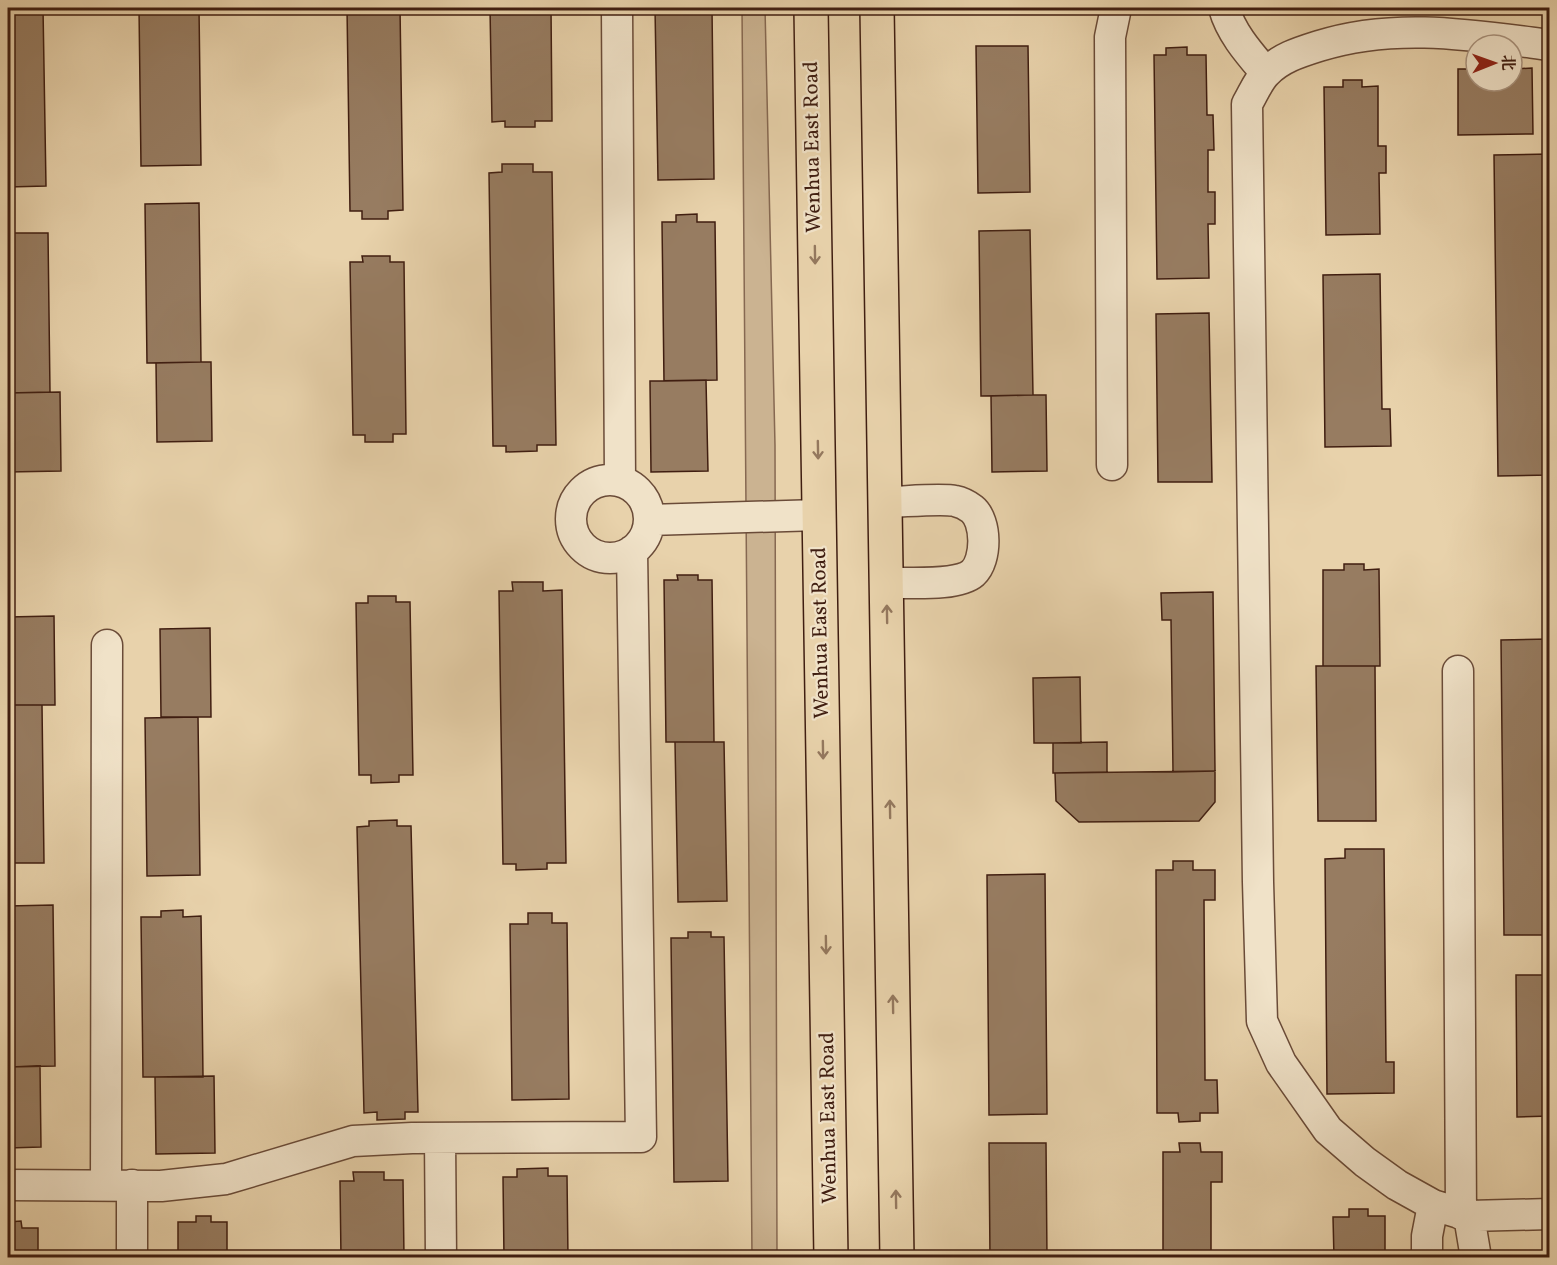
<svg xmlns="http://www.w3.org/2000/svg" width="1557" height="1265" viewBox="0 0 1557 1265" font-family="Vollkorn,'Noto Serif SC',serif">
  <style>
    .green { fill: #cbb391; stroke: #866851; stroke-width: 1.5 }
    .building { fill: #977c61; stroke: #401e11; stroke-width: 1.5 }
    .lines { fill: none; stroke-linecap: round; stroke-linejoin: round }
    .minor-casing { stroke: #6a4b38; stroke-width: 33 }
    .major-casing { stroke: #401e11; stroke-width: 36 }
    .minor { stroke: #f0e2c8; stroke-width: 30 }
    .major { stroke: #e8d2ab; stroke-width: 33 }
    .oneway { stroke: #94785e }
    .labels { text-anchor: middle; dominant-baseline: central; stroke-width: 4.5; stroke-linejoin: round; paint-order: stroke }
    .street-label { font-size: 21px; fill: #401e11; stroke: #f0e2c8 }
  </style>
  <rect width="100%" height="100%" fill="#e8d2ab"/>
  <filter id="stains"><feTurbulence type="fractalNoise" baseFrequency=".00333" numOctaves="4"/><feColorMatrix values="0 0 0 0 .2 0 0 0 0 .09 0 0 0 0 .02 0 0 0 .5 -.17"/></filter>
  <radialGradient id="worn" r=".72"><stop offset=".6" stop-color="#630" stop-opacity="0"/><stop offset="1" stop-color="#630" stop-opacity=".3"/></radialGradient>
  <path class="green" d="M742,8H765L775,445L777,1258L752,1257Z"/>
  <path class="building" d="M8,8H43L46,186L8,187Z
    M139,8H199L201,165L141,166Z
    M347,8H400L403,210L388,211V219H362V211H350Z
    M490,8H551L552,121H535V127H505V121L492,122Z
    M655,8H712L714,179L658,180Z
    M976,46H1028L1030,192L978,193Z
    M1187,47V55H1206L1207,115H1213L1214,150H1208V192H1215V224H1208L1209,278L1157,279L1154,55H1166V48Z
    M1532,68L1533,134L1458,135V69H1476V81H1512V69Z
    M1343,80H1362V87L1378,86V146H1386V173H1379L1380,234L1326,235L1324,87H1343Z
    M1550,154V475L1498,476L1494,155Z
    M502,164H533V172H552L556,445H537V451L506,452V446H493L489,173L502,172Z
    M199,203L201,362L147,363L145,204Z
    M697,214V222H715L717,380L664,381L662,222H676V215Z
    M1030,230L1033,395L981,396L979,231Z
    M8,233H48L50,392L8,393Z
    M362,256H390V262H404L406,434H393V442H365V435H353L350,262H363Z
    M1380,274L1382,409H1390L1391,446L1325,447L1323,275Z
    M1209,313L1212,482H1158L1156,314Z
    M201,362H211L212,441L157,442L156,363Z
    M706,380L708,471L651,472L650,381Z
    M60,392L61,471L8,472V393Z
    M1033,395H1046L1047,471L992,472L991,396Z
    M1344,564H1364V570L1379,569L1380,666H1323V570H1344Z
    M677,575H698V580H712L714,742H666L664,580H678Z
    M512,582H543V591L562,590L566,863H547V869L516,870V864H503L499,591H513Z
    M1213,592L1215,771L1173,772L1171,620H1162L1161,593Z
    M368,596H396V602H410L413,775H399V782L371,783V775H359L356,603H368Z
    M54,616L55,705H8V617Z
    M210,628L211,717H161L160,629Z
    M1550,639V935H1504L1501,640Z
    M1316,666H1375L1376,821H1318Z
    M1080,677L1081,743H1034L1033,678Z
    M8,705H42L44,863H8Z
    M198,717L200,875L147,876L145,718Z
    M675,742H724L727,901L678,902Z
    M1107,742V772L1053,773V743Z
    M1215,771V802L1199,821L1079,822L1056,801L1055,773Z
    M397,820V826H411L418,1112H405V1119L377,1120V1112L364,1113L357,827L369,826V821Z
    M1345,849H1384L1386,1062H1394V1093L1327,1094L1325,859L1345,858Z
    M1173,861H1193V870H1215V900H1204L1205,1080H1217L1218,1113H1200V1121L1179,1122L1178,1113H1157L1156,870H1173Z
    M1045,874L1047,1114L989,1115L987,875Z
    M53,905L55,1066L8,1067V906Z
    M183,910V917L201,916L203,1077H143L141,917H161V911Z
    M528,913H552V923H567L569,1099L512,1100L510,924H528Z
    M688,932H711V937H724L728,1181L674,1182L671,938H688Z
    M1516,975H1550V1116L1517,1117Z
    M40,1066L41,1147L8,1148V1067Z
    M214,1076L215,1153L156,1154L155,1077Z
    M989,1143H1046L1047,1258H990Z
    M1179,1143H1200L1201,1152H1222V1182H1211V1258H1163V1152H1180Z
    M548,1168V1176H567L568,1258H504L503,1177H517V1169Z
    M353,1172H384V1180H403L404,1258H341L340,1181H354Z
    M1349,1209H1368V1216H1385V1258H1334L1333,1217H1349Z
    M196,1216H211V1222H227V1258H178V1222H196Z
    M21,1221L22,1228H38V1258H8V1222Z
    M716,1251V1257L730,1258H676L693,1257V1252Z"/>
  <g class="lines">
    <g class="minor-casing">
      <path id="minor" d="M617,8L620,481
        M1224,8C1231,33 1249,53 1266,73
        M1550,45C1472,35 1395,22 1319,46C1300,52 1280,58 1266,73C1258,81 1253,94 1247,104L1258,882L1262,1021L1281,1063L1328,1130L1365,1162L1397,1185L1433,1205L1469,1216L1550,1214
        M1112,465L1110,37L1116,8
        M571 519a39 39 0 1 1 78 0a39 39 0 1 1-78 0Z
        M885,502C901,502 942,498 955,501C960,502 968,506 972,509C987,521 987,560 973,573C957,587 907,582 886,583
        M649,520L819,515
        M1458,671L1461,1214
        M440,1138L441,1258
        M8,1185L161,1186L226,1179L353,1141L412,1138L641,1137L632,551
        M106,1185L107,645
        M132,1185V1258
        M1469,1216L1476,1258
        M1427,1258V1236L1433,1205"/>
    </g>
    <g class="major-casing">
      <path id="major" d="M811,8L831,1258
        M877,8L897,1258"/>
    </g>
    <use href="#minor" class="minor"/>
    <use href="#major" class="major"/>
  </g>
  <defs><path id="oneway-shaft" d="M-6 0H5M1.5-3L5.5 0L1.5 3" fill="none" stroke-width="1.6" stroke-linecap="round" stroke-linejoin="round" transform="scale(1.5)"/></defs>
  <g class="oneway">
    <use href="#oneway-shaft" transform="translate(815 255) rotate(89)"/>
    <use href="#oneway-shaft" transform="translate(818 450) rotate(89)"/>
    <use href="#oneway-shaft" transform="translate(887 614) rotate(-91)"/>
    <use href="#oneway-shaft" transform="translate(823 750) rotate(89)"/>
    <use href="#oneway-shaft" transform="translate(890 809) rotate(-91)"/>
    <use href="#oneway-shaft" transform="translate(826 945) rotate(89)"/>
    <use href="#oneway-shaft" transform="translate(893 1004) rotate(-91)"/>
    <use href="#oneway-shaft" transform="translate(896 1199) rotate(-91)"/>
  </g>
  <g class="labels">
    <g class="street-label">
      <text transform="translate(813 147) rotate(-91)">Wenhua East Road</text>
      <text transform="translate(821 633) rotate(-91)">Wenhua East Road</text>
      <text transform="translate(829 1118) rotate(-91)">Wenhua East Road</text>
    </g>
  </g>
  <rect width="1557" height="1265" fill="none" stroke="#e8d2ab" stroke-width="30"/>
  <rect x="9" y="9" width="1539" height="1247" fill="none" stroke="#401e11" stroke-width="3"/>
  <rect x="15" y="15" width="1527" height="1235" fill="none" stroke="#401e11" stroke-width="1.5"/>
  <g transform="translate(1494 63) rotate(89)"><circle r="28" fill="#f0e2c8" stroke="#aa947f" stroke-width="1.5"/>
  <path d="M0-4.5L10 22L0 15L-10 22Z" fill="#8f2418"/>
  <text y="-9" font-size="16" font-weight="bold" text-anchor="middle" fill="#401e11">北</text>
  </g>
  <rect width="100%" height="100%" filter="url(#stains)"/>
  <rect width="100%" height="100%" fill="url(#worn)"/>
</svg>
